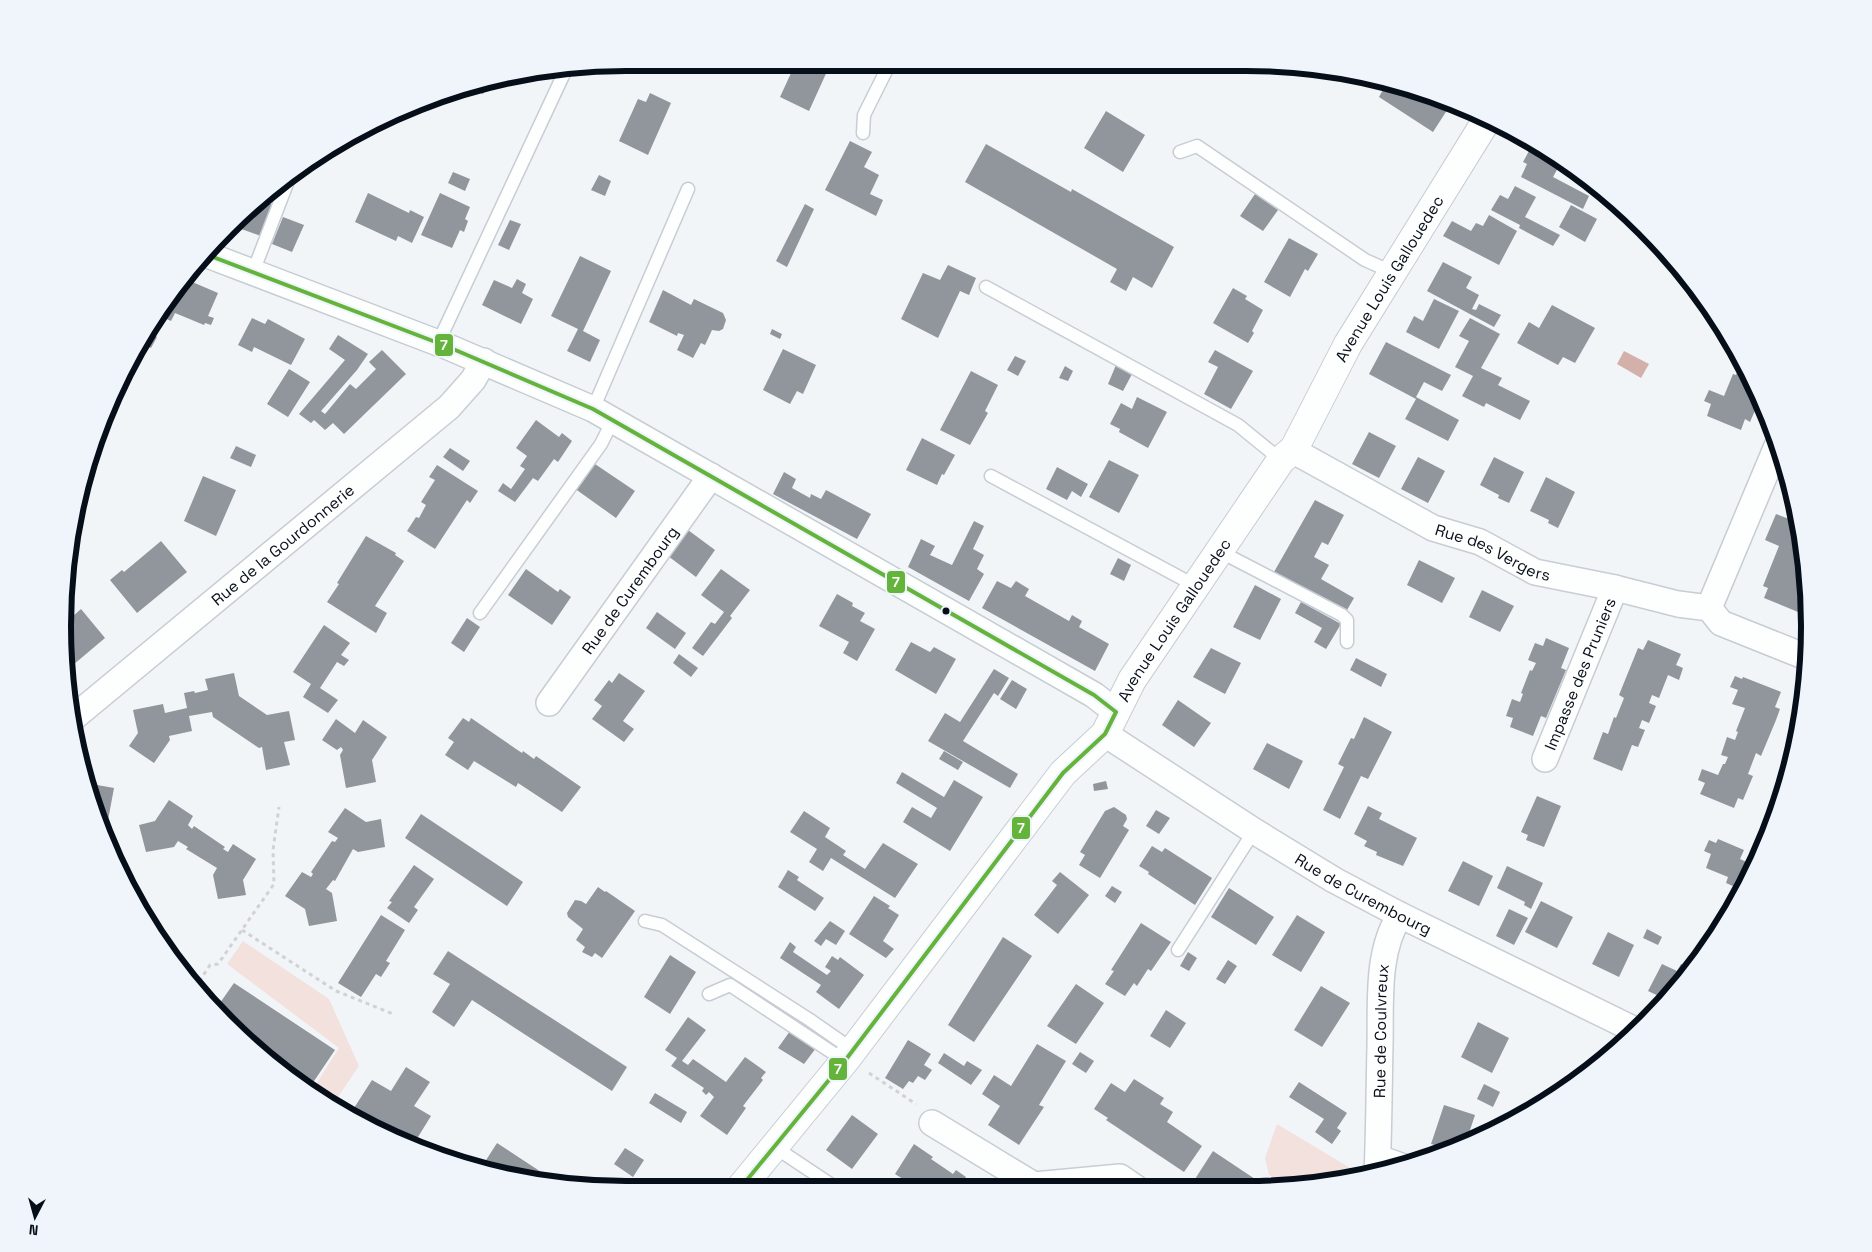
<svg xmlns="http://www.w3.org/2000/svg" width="1872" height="1252" viewBox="0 0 1872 1252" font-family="'Space Grotesk',sans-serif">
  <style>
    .green { fill: #f3e1de }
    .water { fill: #d3b1aa }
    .building { fill: #90969c }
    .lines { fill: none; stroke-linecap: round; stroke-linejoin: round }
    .lane-casing { stroke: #c7cdd4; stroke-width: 15 }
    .street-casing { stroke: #c7cdd4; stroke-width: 28 }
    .secondary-casing { stroke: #c7cdd4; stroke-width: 30 }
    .path { stroke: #d0d2d3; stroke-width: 3; stroke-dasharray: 4 4; stroke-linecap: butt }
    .lane { stroke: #fdfefe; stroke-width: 12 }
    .street { stroke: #fdfefe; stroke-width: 25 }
    .secondary { stroke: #fdfefe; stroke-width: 28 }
    .bus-1-casing { stroke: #eff5fb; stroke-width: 8 }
    .bus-1 { stroke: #64b33b; stroke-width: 4 }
    .bus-dot { fill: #060f19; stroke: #eff5fb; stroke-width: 2 }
    .labels { text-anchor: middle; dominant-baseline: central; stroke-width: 5; stroke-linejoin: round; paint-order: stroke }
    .street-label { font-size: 16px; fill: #060f19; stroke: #eff5fb }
    .rim { fill: none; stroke: #060f19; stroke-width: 6 }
    .line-badge { stroke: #eff5fb; stroke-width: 2 }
    .badge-label { font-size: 14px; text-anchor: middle; font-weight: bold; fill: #fff }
  </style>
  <rect width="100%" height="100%" fill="#f2f5f8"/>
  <path class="green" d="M243,941L329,999L359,1066L334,1103L313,1089L339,1048L227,964Z
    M1277,1124L1357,1172V1176L1289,1187L1269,1175L1265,1158Z"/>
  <path class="water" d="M1624,351L1649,364L1641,378L1617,364Z"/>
  <path class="building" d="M785,67H829L809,111L780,97L792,71Z
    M488,82L483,94L468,87L479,84Z
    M1391,82L1451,104L1433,132L1379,97L1385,86L1388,87Z
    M650,93L671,103L648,155L619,141L638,99L646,102Z
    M1106,111L1145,135L1123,172L1084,148Z
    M850,141L872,152L864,167L879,175L870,194L883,200L876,216L825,190Z
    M986,144L1071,192L1072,189L1174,247L1152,288L1133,277L1126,291L1110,282L1117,269L965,182Z
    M1534,147L1560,164L1553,177L1589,196L1583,209L1521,177L1527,164L1523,162L1530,149L1533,150Z
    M453,172L470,179L465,191L448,183Z
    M599,175L611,181L605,196L591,190Z
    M1515,186L1536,197L1525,217L1560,235L1553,246L1519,228L1520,225L1491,210L1500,195L1508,199Z
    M368,193L409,213L410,210L424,217L412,243L398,236L396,241L355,222Z
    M440,193L470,207L465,219L468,221L464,232L460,230L452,248L421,235Z
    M1255,194L1278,210L1263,231L1240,216Z
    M261,200L273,205L261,236L230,225Z
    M805,204L814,209L787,267L776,261Z
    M1571,205L1597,219L1585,242L1559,227Z
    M1489,215L1517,231L1499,265L1443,236L1452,221L1471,231L1476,223L1483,226Z
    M283,217L304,225L292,252L272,244Z
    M510,220L521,224L509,250L498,245Z
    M1289,238L1318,254L1308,271L1305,269L1290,297L1264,282Z
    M580,256L611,271L583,331L600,340L590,362L567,351L578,329L551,316Z
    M1443,262L1472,277L1466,288L1479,295L1472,309L1476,310L1479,304L1501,315L1494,327L1427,291Z
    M948,265L976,278L969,295L960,291L938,338L901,319L923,273L940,280Z
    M183,278L218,293L208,316L214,318L211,325L205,323L204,325L175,313L171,321L160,316Z
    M517,279L526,284L522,293L533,299L521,324L482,305L494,280L512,288Z
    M1233,288L1247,296L1245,299L1263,310L1252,331L1254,333L1248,343L1213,323Z
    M663,290L691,305L694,299L723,313L726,320L723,329L719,331L712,330L705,345L701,343L693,358L677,350L684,335L678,333L677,336L649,322Z
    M1434,299L1459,311L1439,349L1406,332L1414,316L1423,321Z
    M1552,305L1595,328L1575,363L1563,357L1558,365L1517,343L1529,322L1539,328Z
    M252,318L265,324L268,319L305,339L291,365L254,347L252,352L238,345Z
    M1470,318L1500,334L1481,368L1502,378L1498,385L1530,401L1520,420L1486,403L1484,407L1462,396L1473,376L1455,367L1469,341L1459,336Z
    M772,329L782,334L780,339L770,334Z
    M150,333L157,337L151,348L144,344Z
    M338,335L368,354L357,370L321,411L325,414L350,384L356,389L376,369L369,362L382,350L406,374L344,434L333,423L325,430L314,420L311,423L299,414L345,360L329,349Z
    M1386,342L1451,375L1442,391L1424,382L1416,397L1459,420L1448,441L1405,419L1416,399L1369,374Z
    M783,349L816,365L803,394L797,391L790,404L763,390Z
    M1215,350L1253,371L1231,409L1204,394L1218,367L1208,362Z
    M1736,353L1752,377L1760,399L1750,422L1745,419L1741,430L1707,416L1711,404L1704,401L1709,390L1724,396L1733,374L1736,375L1739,367L1732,364Z
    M1015,356L1026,361L1018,376L1007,370Z
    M1116,365L1132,374L1123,391L1108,384Z
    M1065,366L1073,371L1068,381L1059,378Z
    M289,369L310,382L288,417L267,404Z
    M971,371L998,385L985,411L988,413L970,445L940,430Z
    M1137,397L1167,412L1148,448L1119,432L1120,429L1110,424L1121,403L1132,409Z
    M536,420L559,437L562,433L572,441L558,462L554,459L538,481L533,478L515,502L498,491L503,483L511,489L525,469L520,466L527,456L516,448Z
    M1369,432L1396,446L1379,478L1352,464Z
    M922,438L955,455L944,475L942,474L937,485L906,470Z
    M236,446L256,455L251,467L230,458Z
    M450,448L470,461L463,471L443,457Z
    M1418,457L1445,471L1428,503L1401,489Z
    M1494,457L1524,472L1509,503L1498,498L1499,495L1480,485Z
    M1109,460L1139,475L1119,513L1089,497Z
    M592,462L635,491L616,518L574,488Z
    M437,465L478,491L470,503L467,500L435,549L407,531L416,517L419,518L426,505L421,502L435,480L429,477Z
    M1057,467L1088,484L1081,497L1072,491L1067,500L1046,489Z
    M784,472L796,479L792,488L810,498L811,494L821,499L826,490L871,514L857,539L773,494Z
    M203,476L236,490L216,536L184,521Z
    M1546,477L1575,492L1558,528L1548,523L1549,520L1530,511Z
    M1315,500L1344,515L1328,545L1322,542L1314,557L1329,565L1321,579L1354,598L1347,610L1274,572Z
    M1776,514L1797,522L1806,573L1800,586L1808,589V602L1802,600L1798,612L1764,598L1768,588L1763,586L1779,546L1765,540Z
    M974,521L984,526L973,549L984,555L977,569L984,574L969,601L908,567L921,539L935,546L930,555L952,565Z
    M688,530L715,550L696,577L668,556Z
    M366,536L396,553L395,555L404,561L375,606L387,613L376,633L327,602L339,584L337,583Z
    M161,541L187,572L137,613L110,580L122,570L124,572Z
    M1118,558L1131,565L1124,581L1110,574Z
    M1419,560L1455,578L1442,603L1407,585Z
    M526,569L558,592L560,589L571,597L552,625L508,595Z
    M721,569L750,590L730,616L732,618L703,656L692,648L711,622L715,624L724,612L701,595Z
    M997,581L1011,588L1016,581L1029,589L1025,596L1069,621L1072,615L1082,621L1079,627L1109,644L1095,671L982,608Z
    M1255,585L1281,599L1260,640L1233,627Z
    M1482,590L1514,606L1500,632L1469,617Z
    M837,594L853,603L852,606L865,613L860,621L875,629L857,661L843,653L849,642L819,626Z
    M1301,602L1341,624L1326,649L1314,642L1322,628L1295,613Z
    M81,609L105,638L73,665L70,662L64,667V624Z
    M657,612L686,633L675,649L646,628Z
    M467,618L480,627L464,652L451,643Z
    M324,625L350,643L341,655L349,660L344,666L337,662L320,688L338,700L328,713L303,697L311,684L293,672Z
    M1546,638L1569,648L1561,668L1566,670L1546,718L1541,716L1533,736L1510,727L1513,718L1506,716L1512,699L1520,702L1523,694L1521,693L1530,670L1532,671L1536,663L1528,660L1535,643L1543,646Z
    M1648,640L1681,654L1676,665L1683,668L1679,680L1668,675L1659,698L1652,695L1649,703L1656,706L1649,723L1642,720L1639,728L1645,730L1638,747L1632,745L1622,771L1593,759L1603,732L1608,734L1614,717L1616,718L1624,698L1619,695L1638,648L1643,650Z
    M911,642L930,652L934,647L956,659L936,694L895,670Z
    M1211,648L1241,663L1225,694L1193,677Z
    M679,654L698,668L691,677L673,663Z
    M1356,658L1387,674L1381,687L1350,670Z
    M994,669L1009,678L998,696L994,693L963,741L1018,774L1010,788L928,741L945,713L960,722Z
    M234,673L239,696L267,715L289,711L295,740L284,742L290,765L266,770L262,747L259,748L213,717L212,712L189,716L192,731L169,736L170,740L154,763L129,746L138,733L133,710L163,704L165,713L187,708L184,693L194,691L195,693L208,690L205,679Z
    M619,673L645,691L623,721L634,729L624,742L592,719L602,706L594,700L609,680L612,683Z
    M1735,676L1742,679L1743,677L1781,692L1775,707L1780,709L1776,720L1761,756L1756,753L1748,774L1753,776L1743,800L1738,798L1734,808L1700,794L1705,783L1698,780L1702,769L1718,775L1723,764H1725L1728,757L1721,755L1727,737L1735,740L1738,732L1736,731L1745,708L1732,704L1738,690L1730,687Z
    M1012,680L1027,689L1016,709L1000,699Z
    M1178,700L1211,723L1194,747L1162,725Z
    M1364,717L1392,732L1368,779L1361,776L1340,819L1323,810L1344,767L1338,764L1351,738L1354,739Z
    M463,718L469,722L471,718L522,753L523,751L534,759L536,756L581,787L562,812L518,783L516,787L474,761L468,770L445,755L454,742L448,738Z
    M336,719L355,733L363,720L387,737L372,760L376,782L346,788L340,755L343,750L341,747L337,750L322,740Z
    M1267,743L1303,761L1289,789L1253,769Z
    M944,751L963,762L958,770L939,759Z
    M902,772L944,797L954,780L983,797L950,851L903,822L912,807L931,818L937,808L896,783Z
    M1106,781L1108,789L1094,791L1093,784Z
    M86,783L114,788L106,831Z
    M1537,796L1561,806L1544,847L1526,840L1528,835L1521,832Z
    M169,800L193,816L188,825L192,829L194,826L225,847L223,849L228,852L233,844L256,859L243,880L246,895L218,899L213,875L217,868L186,849L188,847L178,841L174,847L146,852L139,825L155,821Z
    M1368,806L1382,813L1379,819L1417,838L1403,866L1376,855L1377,852L1364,846L1367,841L1354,834Z
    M1114,807L1126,815L1127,819L1123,826L1129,830L1100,878L1079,865L1085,855L1080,852L1105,811Z
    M345,808L366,822L381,819L385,847L358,852L353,849L335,881L333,880L326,889L332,893L337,921L309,926L305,909L285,896L302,872L311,877L313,874L311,872L332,841L335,842L338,838L328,832Z
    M1156,810L1170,818L1159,834L1146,826Z
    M804,811L830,828L825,837L846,851L843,855L865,869L883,843L918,864L895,898L831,858L823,871L809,862L817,849L790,832Z
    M421,814L523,882L507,906L405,838Z
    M1718,839L1744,850L1740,859L1753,865L1742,890L1726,883L1728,877L1706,868L1711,854L1704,851L1709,840L1716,843Z
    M1152,846L1162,852L1165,848L1212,878L1195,905L1148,874L1149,872L1139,866Z
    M1463,861L1493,876L1479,906L1448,891Z
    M414,865L434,879L414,907L418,910L409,923L387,908L392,902L389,901Z
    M1507,866L1543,883L1531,909L1524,905L1525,902L1497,888Z
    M788,870L799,877L797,880L824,898L815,911L778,887Z
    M1060,872L1089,895L1058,934L1034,915L1057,885L1052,881Z
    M1112,886L1122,892L1115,903L1105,896Z
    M598,887L605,892L606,891L635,911L602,958L595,953L592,957L582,952L585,947L576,940L583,929L568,917L567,913L575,900L581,901L586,904Z
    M1229,888L1274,917L1256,945L1211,917Z
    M874,896L890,906L888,908L899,915L883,941L894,949L886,958L849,934Z
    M1541,901L1573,917L1557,948L1525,932Z
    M1509,909L1528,918L1514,945L1496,936Z
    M381,915L405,930L386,961L390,963L381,977L376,974L361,997L338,983Z
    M1297,915L1325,932L1301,972L1272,955Z
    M830,921L845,931L836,945L826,939L821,946L814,941Z
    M1141,923L1171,942L1151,971L1148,969L1137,986L1134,983L1125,996L1105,984L1114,971L1111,970Z
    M1647,929L1662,937L1658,945L1643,938Z
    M1608,932L1634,945L1619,977L1592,964Z
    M1003,937L1032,956L974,1042L948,1025Z
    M790,942L796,947L793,952L827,975L831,971L825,967L832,956L838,960L840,957L864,975L839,1009L816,992L821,985L780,958Z
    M448,951L627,1067L612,1091L472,1000L454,1027L432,1012L450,984L433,974Z
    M1188,952L1197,958L1189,971L1180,966Z
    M670,955L696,972L670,1014L644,997Z
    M1228,960L1237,966L1225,984L1216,979Z
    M1662,964L1677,971L1681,964L1690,969L1667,1000L1648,991Z
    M234,983L335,1050L310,1087L254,1049L215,1010Z
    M1076,984L1104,1003L1076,1044L1047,1026Z
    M1321,986L1350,1003L1322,1047L1294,1030Z
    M1166,1010L1186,1023L1170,1048L1150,1036Z
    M688,1017L706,1030L682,1061L688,1065L693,1059L726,1082L745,1057L766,1072L761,1078L763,1080L743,1106L746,1108L727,1135L700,1116L714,1097L709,1092L706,1095L702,1091L704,1088L671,1066L677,1058L665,1050Z
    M1478,1022L1509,1038L1492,1073L1461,1057Z
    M790,1031L816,1048L804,1064L778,1048Z
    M908,1040L931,1054L924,1065L932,1070L925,1080L918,1076L913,1083L909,1081L903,1089L885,1078Z
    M1037,1044L1066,1061L1039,1105L1044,1107L1019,1145L988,1125L1000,1106L982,1094L994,1075L1011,1086Z
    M1080,1052L1094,1061L1086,1073L1072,1064Z
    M944,1053L964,1066L967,1061L982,1070L971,1085L938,1063Z
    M406,1067L430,1082L414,1106L431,1116L413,1145L354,1108L372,1080L391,1091Z
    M1134,1079L1164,1098L1160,1104L1173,1112L1167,1122L1202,1146L1184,1172L1106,1120L1108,1118L1094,1109L1111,1083L1125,1092Z
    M1299,1082L1347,1113L1337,1128L1341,1131L1332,1144L1315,1132L1324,1119L1289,1097Z
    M1484,1084L1500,1092L1493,1107L1477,1099Z
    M655,1093L687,1112L681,1123L649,1103Z
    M1444,1105L1475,1115L1466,1142L1431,1155L1435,1145L1431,1144Z
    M852,1115L878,1134L852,1169L826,1150Z
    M497,1143L561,1185H552L481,1168Z
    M914,1144L933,1157L931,1159L953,1174L956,1170L966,1177L960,1187L914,1186L895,1174Z
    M625,1148L644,1160L633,1177L614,1164Z
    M1213,1151L1261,1183L1258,1188H1208L1195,1179Z"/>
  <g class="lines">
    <g class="lane-casing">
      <path id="lane" d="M863,133L864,115L888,67
        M1180,152L1197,146L1365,260L1392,272
        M253,272L290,176
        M986,287L1238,425L1281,460
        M438,343L567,67
        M593,409L688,189
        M991,476L1196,586
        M1219,551L1342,615L1347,620V642
        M480,613L601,444L613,420
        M645,921L662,925L810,1020L853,1050
        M1178,950L1254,831
        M709,994L730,985L845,1061
        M773,1146L833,1186
        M1378,1151L1412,1163"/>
    </g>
    <g class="street-casing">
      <g id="street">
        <path d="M205,254L446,346L593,409L1094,695L1116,712"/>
        <path id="s1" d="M1294,449L1301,455L1433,528L1480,542L1535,572L1615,588L1678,604L1709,608L1721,623L1806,657"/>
        <path d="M1709,608L1777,446"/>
        <path id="s2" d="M549,703L711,476"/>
        <path id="s3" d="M73,718L449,407L473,380L484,361"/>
        <path id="s4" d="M1105,734L1254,831L1334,880L1400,915L1635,1030"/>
        <path id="s5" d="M1545,759L1615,588"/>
        <path d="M932,1123L1034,1185L1120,1177L1136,1188"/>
        <path id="s6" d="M1377,1173C1379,1131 1379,1088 1380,1046C1381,1003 1376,952 1400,915"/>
      </g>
    </g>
    <g class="secondary-casing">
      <g id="secondary">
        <path id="s7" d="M742,1186L847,1058L1063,773L1105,734L1132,680L1281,460L1294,449L1348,344L1488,118"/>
      </g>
    </g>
    <path class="path" d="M242,930L336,991L393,1014
      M195,988L210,965L218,964L274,884L273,850L279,807
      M869,1073L916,1104"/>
    <use href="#lane" class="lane"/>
    <use href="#street" class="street"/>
    <use href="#secondary" class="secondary"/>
    <g class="bus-1-casing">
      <path id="bus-1" d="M205,254L446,346L593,409L1094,695L1116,712
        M742,1186L847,1058L1063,773L1105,734L1116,712"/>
    </g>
    <use href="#bus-1" class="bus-1"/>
  </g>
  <circle class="bus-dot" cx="946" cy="611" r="4.5"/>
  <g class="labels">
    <g class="street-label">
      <text stroke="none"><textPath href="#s7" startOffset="1119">Avenue Louis Gallouedec</textPath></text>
      <text stroke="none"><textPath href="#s3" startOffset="272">Rue de la Gourdonnerie</textPath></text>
      <text stroke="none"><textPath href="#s1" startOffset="225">Rue des Vergers</textPath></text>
      <text stroke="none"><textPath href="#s2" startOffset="139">Rue de Curembourg</textPath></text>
      <text stroke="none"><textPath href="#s7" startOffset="714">Avenue Louis Gallouedec</textPath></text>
      <text stroke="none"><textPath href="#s5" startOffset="92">Impasse des Pruniers</textPath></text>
      <text stroke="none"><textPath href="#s4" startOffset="304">Rue de Curembourg</textPath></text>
      <text stroke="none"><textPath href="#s6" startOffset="142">Rue de Coulvreux</textPath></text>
    </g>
  </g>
  <path d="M0 0H1872V1252H0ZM626 71H1246A555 555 0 0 1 1801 626V626A555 555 0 0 1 1246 1181H626A555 555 0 0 1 71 626V626A555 555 0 0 1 626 71Z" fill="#eff5fb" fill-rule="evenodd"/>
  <path class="rim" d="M626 71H1246A555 555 0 0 1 1801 626V626A555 555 0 0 1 1246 1181H626A555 555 0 0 1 71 626V626A555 555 0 0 1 626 71Z"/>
  <g class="line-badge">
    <rect x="434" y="333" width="20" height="24" rx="5" fill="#64b33b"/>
    <rect x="886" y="570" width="20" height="24" rx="5" fill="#64b33b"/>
    <rect x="1011" y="816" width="20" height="24" rx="5" fill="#64b33b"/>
    <rect x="828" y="1057" width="20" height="24" rx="5" fill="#64b33b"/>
  </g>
  <g class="badge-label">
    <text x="444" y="350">7</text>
    <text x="896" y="587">7</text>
    <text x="1021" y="833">7</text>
    <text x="838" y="1074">7</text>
  </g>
  <g transform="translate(35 1217) rotate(186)" stroke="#eff5fb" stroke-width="4" paint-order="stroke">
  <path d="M0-4L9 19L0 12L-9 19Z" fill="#060f19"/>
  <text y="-8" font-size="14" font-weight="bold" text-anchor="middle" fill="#060f19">N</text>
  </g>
</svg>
